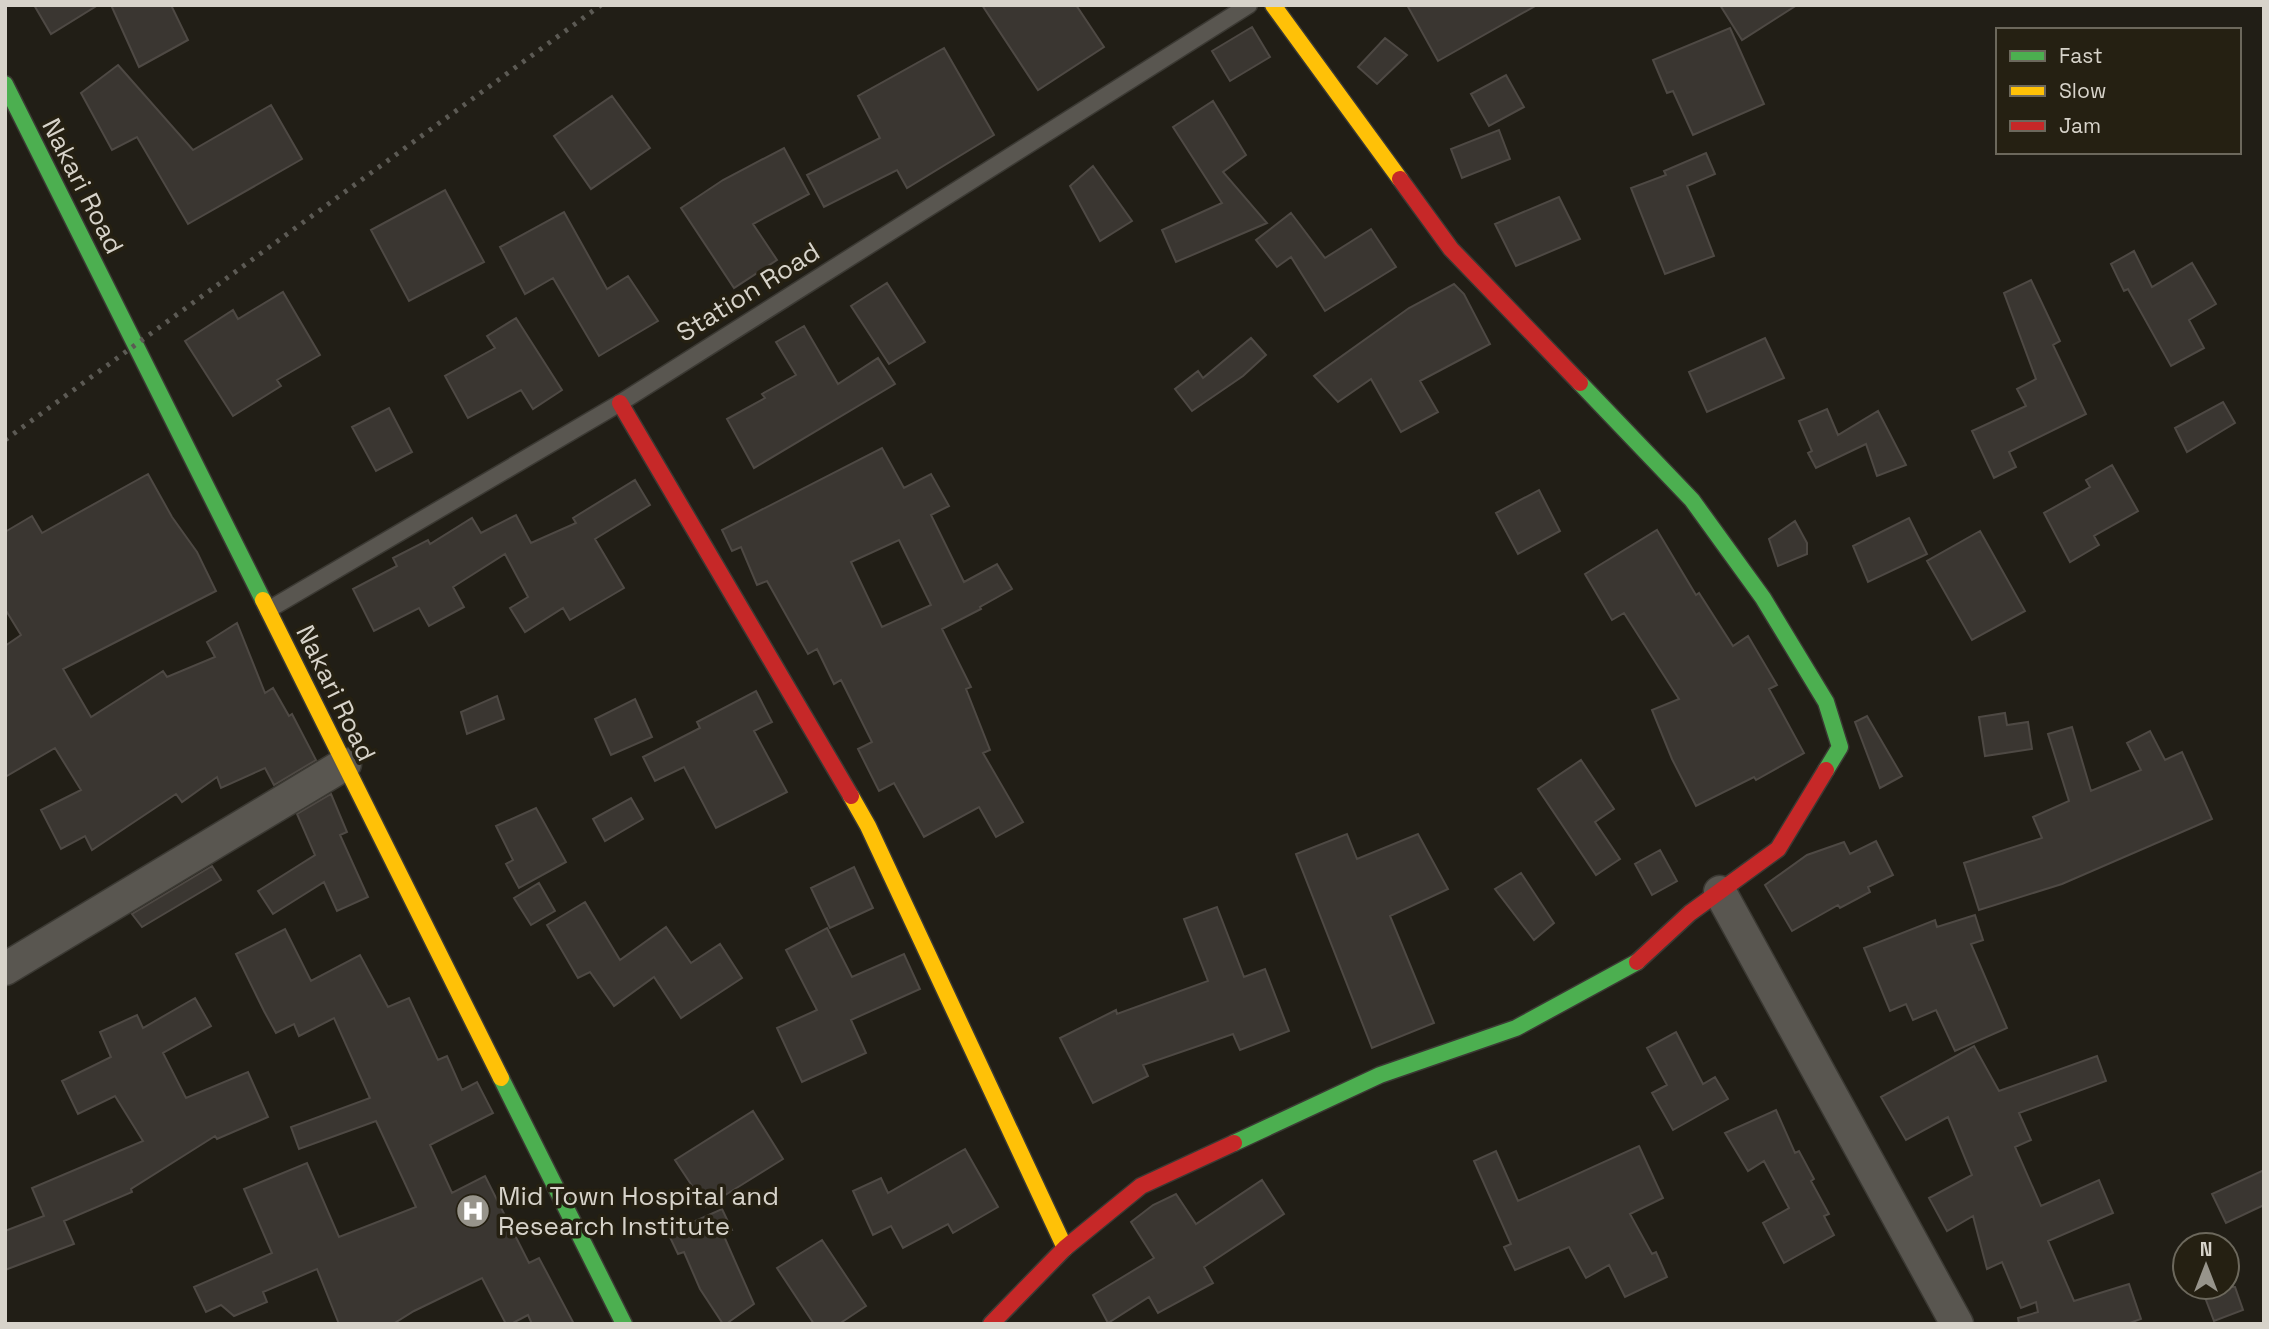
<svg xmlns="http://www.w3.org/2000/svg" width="2269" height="1329" viewBox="0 0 2269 1329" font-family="'Space Grotesk',sans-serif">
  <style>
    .building { fill: #3a3631; stroke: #4e4944; stroke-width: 2; fill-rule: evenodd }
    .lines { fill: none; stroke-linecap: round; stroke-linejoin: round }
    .lane-casing { stroke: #3b3933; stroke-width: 19 }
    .street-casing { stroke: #3b3933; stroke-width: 35 }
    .fast-casing { stroke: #3b3933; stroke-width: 19 }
    .slow-casing { stroke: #3b3933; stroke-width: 19 }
    .jam-casing { stroke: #3b3933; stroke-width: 19 }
    .lane { stroke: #595650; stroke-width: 16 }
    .street { stroke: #595650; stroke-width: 32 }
    .fast { stroke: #4caf50; stroke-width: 16 }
    .slow { stroke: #ffc107; stroke-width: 16 }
    .jam { stroke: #c62828; stroke-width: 16 }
    .rail { stroke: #5c5a54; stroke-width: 5; stroke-dasharray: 3.5 7; stroke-linecap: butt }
    .labels { text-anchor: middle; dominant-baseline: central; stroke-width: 7; stroke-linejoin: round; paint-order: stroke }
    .street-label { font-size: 26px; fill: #d7d3ca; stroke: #252012 }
    .poi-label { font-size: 26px; fill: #d7d3ca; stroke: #252012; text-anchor: start }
  </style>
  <rect width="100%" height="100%" fill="#211e16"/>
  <path class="building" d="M34,5H98L51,34Z
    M111,5H171L188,40L139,67Z
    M982,5H1076L1104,47L1038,90Z
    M1407,5H1537L1438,61Z
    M1720,5H1797L1742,40Z
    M1252,27L1270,57L1230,81L1212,51Z
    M1730,28L1764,104L1693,135L1673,91L1667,93L1653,60Z
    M1385,38L1407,55L1377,84L1358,67Z
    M944,48L994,135L907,188L897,170L824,207L807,175L880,138L858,96Z
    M118,65L193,150L271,105L302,159L188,224L137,137L112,150L81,93Z
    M1506,75L1524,107L1489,126L1471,94Z
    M612,96L650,148L591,189L554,136Z
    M1213,101L1246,155L1223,172L1267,223L1176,262L1162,230L1222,203L1173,127Z
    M1499,130L1510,159L1462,178L1451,149Z
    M784,148L809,194L753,224L777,260L734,288L681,208L723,180Z
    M1706,153L1715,174L1687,186L1714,256L1665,274L1631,188L1666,175L1664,171Z
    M1093,166L1132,221L1100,241L1070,186Z
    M445,190L484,262L409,301L371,230Z
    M1559,197L1580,239L1516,266L1495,224Z
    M564,212L607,289L628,276L658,321L599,356L553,278L525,294L500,247Z
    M1291,213L1325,258L1371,229L1396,267L1325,311L1291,257L1277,267L1256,240Z
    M2134,251L2152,287L2192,263L2216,304L2189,320L2204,348L2171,366L2128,289L2124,291L2111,264Z
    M2031,280L2060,341L2053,345L2086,414L2009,452L2016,467L1994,478L1972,431L2026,406L2017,389L2036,379L2004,293Z
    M887,283L925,342L889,364L851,306Z
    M1454,284L1464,294L1490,344L1420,381L1438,412L1401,432L1371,379L1338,402L1314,376L1409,308Z
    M283,292L320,355L277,380L281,386L233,416L185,341L233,310L238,319Z
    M516,318L562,390L533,409L521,390L468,418L445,376L495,348L487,336Z
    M804,326L838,384L878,358L895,384L754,468L727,419L765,398L762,394L796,375L776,342Z
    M1251,338L1266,355L1243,376L1192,411L1175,389L1198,371L1203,378Z
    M1765,338L1784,378L1707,412L1689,372Z
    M2223,402L2235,423L2187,452L2175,428Z
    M389,408L412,452L376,471L352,427Z
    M1827,409L1838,435L1878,411L1906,465L1877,476L1866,444L1816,468L1808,453L1812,451L1799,421Z
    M882,448L904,488L931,474L949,506L931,515L964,582L997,564L1012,589L980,607L981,609L942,629L971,687L966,689L990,750L983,753L1023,822L996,837L979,807L924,837L894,783L879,791L858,749L872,742L841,680L834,684L817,649L808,654L767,581L757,585L741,547L732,551L722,530ZM899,540L931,605L882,627L851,562Z
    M2112,465L2138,511L2094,536L2099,545L2070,562L2044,513L2090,487L2086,480Z
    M148,474L172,517L197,552L216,591L63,669L91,717L163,671L167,677L215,657L207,642L237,623L265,693L273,688L289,716L292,714L316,760L274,785L265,768L221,788L217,777L182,802L176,794L92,850L85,836L61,849L41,810L81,790L55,748L5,777V646L21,635L5,609V532L32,516L42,533Z
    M635,480L650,505L595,539L624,588L570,620L563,608L525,632L510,608L528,597L505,554L453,587L464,607L429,626L419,608L374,631L353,589L397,566L393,558L428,540L430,544L472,518L481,533L516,515L531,543L576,523L573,518Z
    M1539,490L1560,531L1518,554L1496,513Z
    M1909,518L1927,554L1868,582L1853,546Z
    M1795,521L1807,543V554L1778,566L1769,539Z
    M1657,530L1696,595L1699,593L1733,646L1748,636L1777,685L1769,689L1804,753L1756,780L1754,777L1696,806L1672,759L1652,710L1679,699L1624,613L1612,620L1585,574Z
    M1980,531L2025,611L1972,640L1927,561Z
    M756,691L772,722L754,731L787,792L716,828L684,767L655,781L643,757L700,728L697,722Z
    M497,696L504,719L467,734L461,712Z
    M635,699L652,737L611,755L595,719Z
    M2005,713L2007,725L2028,722L2032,749L1985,756L1979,717Z
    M1867,716L1902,776L1880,788L1855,722Z
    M2072,727L2091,791L2141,770L2127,743L2150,731L2165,760L2182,752L2212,819L2062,884L1979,910L1964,863L2042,838L2033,817L2069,801L2048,734Z
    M1581,760L1614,809L1595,822L1620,859L1596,875L1538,789Z
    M331,794L347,832L340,835L368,897L337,911L324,882L273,914L258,891L315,855L297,814Z
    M631,798L643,819L605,841L593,819Z
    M536,808L566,862L519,888L506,864L513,860L496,826Z
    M1347,834L1357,859L1418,834L1448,889L1390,916L1434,1023L1372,1048L1296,854Z
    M1876,841L1893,875L1868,887L1870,892L1840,908L1838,905L1792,931L1765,885L1807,855L1844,842L1850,854Z
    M1660,850L1677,881L1652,895L1635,864Z
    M212,866L221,880L142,927L132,914Z
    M854,867L873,908L830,928L811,888Z
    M1521,873L1554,923L1534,940L1495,889Z
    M539,883L555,911L531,925L514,898Z
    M585,902L620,960L666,927L691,963L720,944L742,978L681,1018L654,977L614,1006L590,972L578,978L547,925Z
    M1217,907L1244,977L1265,969L1289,1031L1240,1050L1233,1034L1143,1065L1148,1076L1093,1103L1060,1038L1116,1010L1117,1014L1208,981L1184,919Z
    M1975,915L1983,940L1971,944L2007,1028L1955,1051L1936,1010L1913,1020L1906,1004L1890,1011L1864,948L1935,920L1937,927Z
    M827,928L852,977L904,954L920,989L851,1020L866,1053L802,1082L777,1028L817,1010L786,950Z
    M285,929L311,981L360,955L388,1007L409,998L438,1060L447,1056L462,1090L477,1082L493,1113L430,1145L452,1193L485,1176L529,1263L539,1258L574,1324H532L528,1315L511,1324H506L482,1278L414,1311L393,1324H339L317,1269L263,1292L267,1302L234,1316L221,1305L206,1312L194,1287L272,1253L244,1189L307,1163L339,1237L416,1207L376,1121L299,1149L291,1127L370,1098L334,1018L299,1036L294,1024L276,1033L264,1011L236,954Z
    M195,998L211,1026L163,1053L186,1098L248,1072L268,1117L217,1139L215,1136L131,1189L132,1192L64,1221L74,1244L5,1270V1231L44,1216L32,1188L143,1141L115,1096L78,1114L62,1081L111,1057L100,1032L137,1015L143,1028Z
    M1676,1032L1703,1084L1715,1077L1728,1099L1673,1130L1652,1093L1667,1085L1647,1048Z
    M1974,1046L1999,1091L2097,1056L2106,1081L2019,1113L2031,1140L2015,1147L2041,1206L2099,1180L2113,1213L2048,1241L2074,1301L2129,1284L2141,1319L2127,1324H2019L2018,1318L2038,1312L2036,1302L2021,1308L2002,1262L1987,1269L1973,1216L1947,1231L1929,1198L1972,1175L1948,1117L1906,1140L1881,1097Z
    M1776,1110L1795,1153L1799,1151L1814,1179L1811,1181L1829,1214L1824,1216L1834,1235L1784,1263L1763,1223L1789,1208L1764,1161L1748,1171L1725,1133Z
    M753,1111L783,1159L706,1207L675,1160Z
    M1639,1146L1663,1198L1630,1214L1652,1254L1656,1252L1667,1277L1625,1297L1609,1265L1586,1278L1569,1247L1515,1270L1504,1247L1511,1244L1474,1161L1496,1151L1518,1201Z
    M965,1149L998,1207L953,1233L948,1224L903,1248L891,1226L873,1235L853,1191L881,1178L888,1193Z
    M2264,1170V1205L2226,1223L2212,1194Z
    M1262,1180L1284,1214L1204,1267L1213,1283L1158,1313L1149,1297L1108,1323L1093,1295L1154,1258L1131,1222L1153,1205L1176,1194L1196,1224Z
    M722,1209L732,1230L723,1234L754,1304L726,1324H723L700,1289L684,1252L678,1254L668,1233Z
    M822,1240L866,1306L839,1324H814L777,1268Z
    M2201,1287H2235L2243,1310L2214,1321Z"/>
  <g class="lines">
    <g class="lane-casing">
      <path id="lane" d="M268,610L620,403L1249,5"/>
    </g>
    <g class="street-casing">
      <path id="street" d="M1720,892L1957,1324
        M5,969L345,764"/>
    </g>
    <g class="fast-casing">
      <path id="fast" d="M5,84L263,600
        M1580,383L1692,500L1763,598L1826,702L1840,747L1826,770
        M501,1078L624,1324
        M1234,1143L1380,1075L1516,1028L1637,962"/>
    </g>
    <g class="slow-casing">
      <path id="slow" d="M1273,5L1400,179
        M263,600L501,1078
        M851,796L868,826L1065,1248"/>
    </g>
    <g class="jam-casing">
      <path id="jam" d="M1400,179L1451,249L1580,383
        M620,403L851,796
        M1637,962L1690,913L1778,849L1826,770
        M991,1324L1065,1248L1141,1186L1234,1143"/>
    </g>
    <use href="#lane" class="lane"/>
    <use href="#street" class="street"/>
    <use href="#fast" class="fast"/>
    <use href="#slow" class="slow"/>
    <use href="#jam" class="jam"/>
    <path class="rail" d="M5,440L601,5"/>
  </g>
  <defs>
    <g id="hospital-disc" transform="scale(1.75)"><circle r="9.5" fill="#97948b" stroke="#252012"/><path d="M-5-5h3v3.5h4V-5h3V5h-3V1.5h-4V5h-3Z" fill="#fff"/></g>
  </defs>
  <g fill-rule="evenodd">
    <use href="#hospital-disc" x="473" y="1211"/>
  </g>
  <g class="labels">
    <g class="street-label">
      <text transform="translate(83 186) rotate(63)">Nakari Road</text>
      <text transform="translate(748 292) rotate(-32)">Station Road</text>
      <text transform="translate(336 693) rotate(64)">Nakari Road</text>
    </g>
    <g class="poi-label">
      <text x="498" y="1196">Mid Town Hospital and<tspan x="498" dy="30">Research Institute</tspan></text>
    </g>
  </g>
  <rect width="2269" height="1329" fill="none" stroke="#d7d3ca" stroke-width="14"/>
  <rect x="1996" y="28" width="245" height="126" fill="#252012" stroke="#6c685c" stroke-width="2"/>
  <rect x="2010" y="51" width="35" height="10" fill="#4caf50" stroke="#6c685c" stroke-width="2"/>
  <text x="2059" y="63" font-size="21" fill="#d7d3ca">Fast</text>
  <rect x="2010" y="86" width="35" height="10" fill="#ffc107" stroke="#6c685c" stroke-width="2"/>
  <text x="2059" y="98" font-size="21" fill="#d7d3ca">Slow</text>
  <rect x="2010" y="121" width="35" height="10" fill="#c62828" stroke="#6c685c" stroke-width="2"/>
  <text x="2059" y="133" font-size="21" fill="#d7d3ca">Jam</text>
  <g transform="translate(2206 1266)"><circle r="33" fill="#252012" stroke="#6c685c" stroke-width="2"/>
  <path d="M0-5L12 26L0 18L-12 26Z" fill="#97948b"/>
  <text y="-10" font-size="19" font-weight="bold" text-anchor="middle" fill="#d7d3ca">N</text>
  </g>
</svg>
